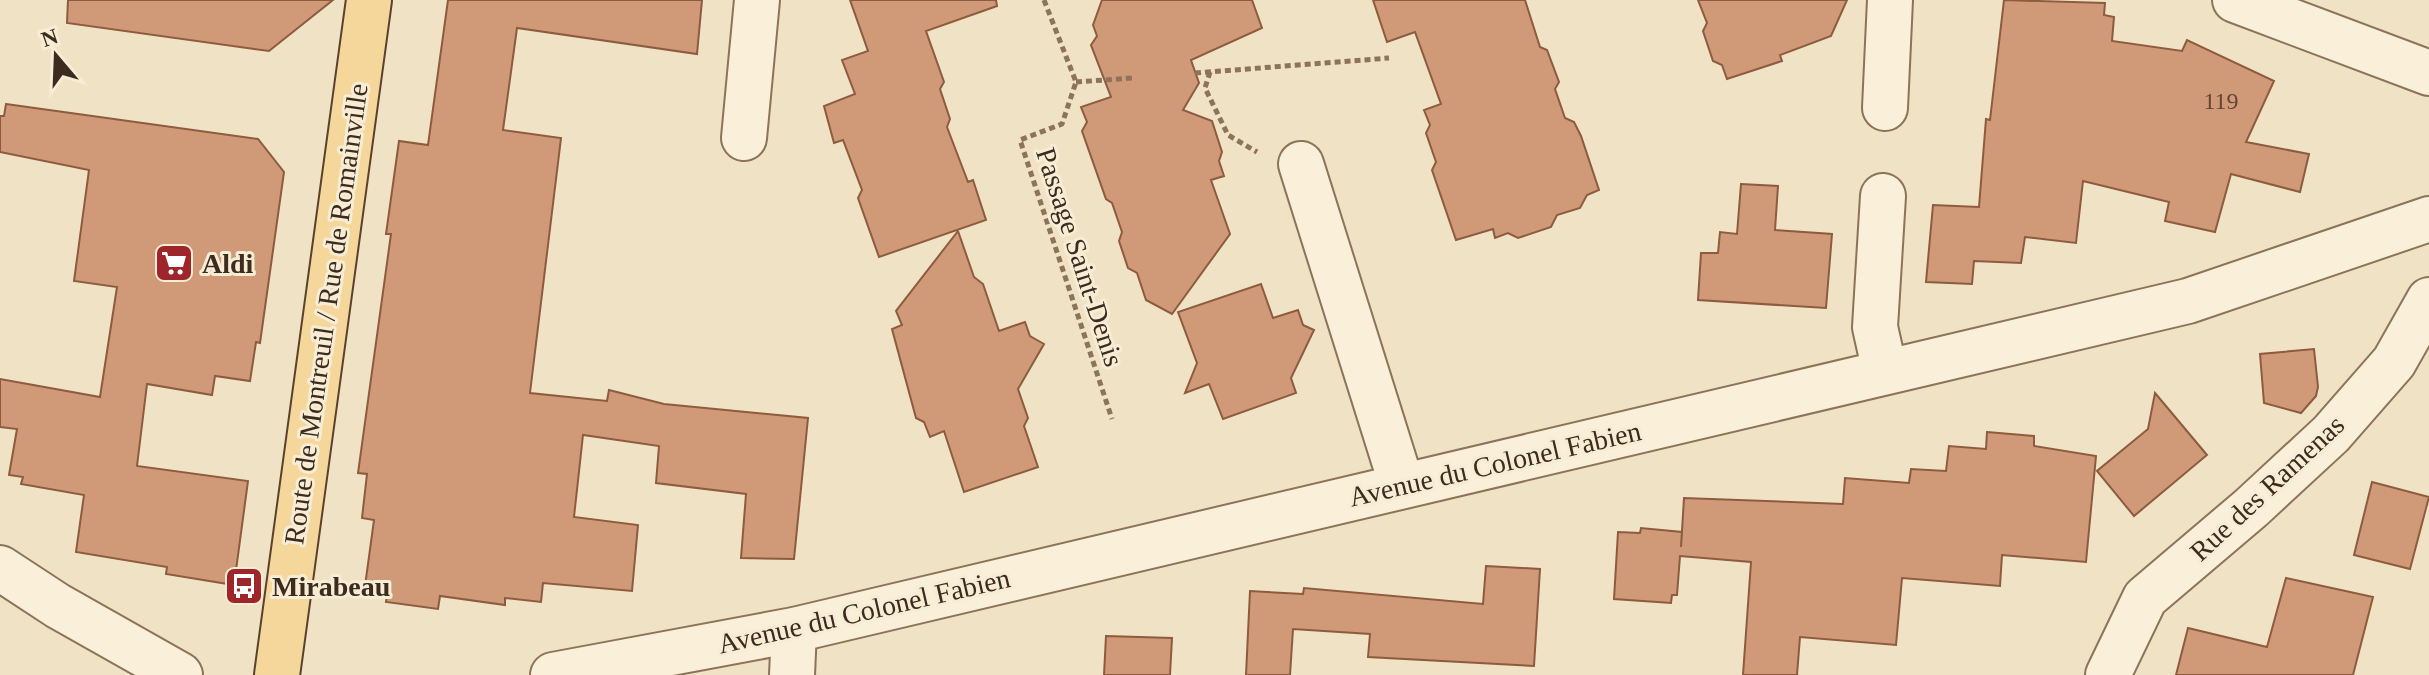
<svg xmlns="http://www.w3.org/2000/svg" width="2429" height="675" viewBox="0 0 2429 675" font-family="'Times New Roman',serif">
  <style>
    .building { fill: #d09a78; stroke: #8d5b3e; stroke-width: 2 }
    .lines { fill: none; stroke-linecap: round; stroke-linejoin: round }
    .minor-casing { stroke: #8c7359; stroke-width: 48 }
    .major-casing { stroke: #5a412e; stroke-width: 48 }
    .path { stroke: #8c7359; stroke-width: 5; stroke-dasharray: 6 4; stroke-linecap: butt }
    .minor { stroke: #faefd8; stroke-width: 44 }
    .major { stroke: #f5d69b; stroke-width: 44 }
    .labels { text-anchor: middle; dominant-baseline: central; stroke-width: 6; stroke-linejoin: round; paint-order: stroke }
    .number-label { font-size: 24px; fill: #614734 }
    .street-label { font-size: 28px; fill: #3c2b1e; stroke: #f7ecd4 }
    .poi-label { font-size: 28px; font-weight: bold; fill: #3c2b1e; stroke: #f7ecd4; text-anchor: start }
  </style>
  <rect width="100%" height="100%" fill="#f0e2c4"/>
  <path class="building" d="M68,0H333L269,51L67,23Z
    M448,0H702L697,54L517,28L503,130L561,138L530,393L607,401L609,390L664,404L808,418L794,559L741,558L746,494L656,483L659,446L583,435L574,517L638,525L632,591L543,583L541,602L505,598V605L440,596L438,609L386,602L388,589L365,586L374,520L362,518L367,474L358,473L391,234H386L399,141L428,145Z
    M850,0H996L997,6L926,31L944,82L940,89L950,119L947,127L968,182L973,180L986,220L879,257L858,198L862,190L843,140L834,143L824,106L855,94L842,60L868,51Z
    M1102,0H1252L1262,28L1191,60L1199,83L1183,110L1212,121L1222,152L1219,161L1224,176L1211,180L1230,234L1172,314L1146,300L1137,273L1128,268L1119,241L1122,232L1112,203L1106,199L1082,131L1087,122L1081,107L1111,97L1091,45L1097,36L1093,25Z
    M1373,0H1525L1540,47L1547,50L1559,82L1555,89L1565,118L1574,122L1581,136L1599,190L1587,195L1580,208L1557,215L1551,227L1518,238L1508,233L1495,238L1493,229L1456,240L1432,170L1436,162L1426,133L1430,125L1424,110L1441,104L1415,32L1387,42Z
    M1698,0H1847L1831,36L1780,55L1782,61L1727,79L1722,65L1713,61L1703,31L1707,23Z
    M2004,0L2105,3L2104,15L2114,17L2112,41L2182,51L2187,40L2274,81L2246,142L2309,154L2300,192L2231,174L2215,232L2165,221L2169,202L2083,181L2076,243L2025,237L2021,263L1974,261L1972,284L1926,282L1933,205L1979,207L1986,119L1990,120Z
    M6,104L258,139L284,172L260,343L256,342L250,381L215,376L212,395L147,384L137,466L248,481L234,585L166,574L167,567L76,552L84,495L21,484L23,477L9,475L17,429L0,427V379L100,397L117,287L74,281L89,170L0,152V116H4Z
    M1741,184L1778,186L1775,230L1832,234L1826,308L1698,300L1701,253H1718L1720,232L1737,234Z
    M958,231L974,277L983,284L999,331L1025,322L1030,336L1044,344L1018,389L1028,418L1024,426L1038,467L964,492L944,431L930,437L924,422L916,418L892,329L902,325L896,311Z
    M1261,284L1273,318L1298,310L1303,325L1314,330L1291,378L1296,393L1223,419L1209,384L1185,393L1197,363L1178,312Z
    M2314,349L2318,387L2316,396L2301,413L2264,403L2260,354Z
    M2155,393L2207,455L2134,516L2097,471L2148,429Z
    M1987,432L2034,436V446L2096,456L2086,562L2002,555L2000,586L1902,578L1896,645L1800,637L1797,675H1743L1751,562L1680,556L1677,595H1672L1671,603L1614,599L1618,532L1640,533L1641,528L1682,532L1681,547L1684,498L1843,504L1845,478L1909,483L1911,469L1946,471L1949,446L1986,449Z
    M2372,482L2429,497L2410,569L2354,555Z
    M1486,566L1540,569L1534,666L1368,657L1370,634L1293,629L1290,675H1246L1250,591L1303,594L1304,588L1483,604Z
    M2286,578L2373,597L2353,675H2176L2188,628L2267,647Z
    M1106,636L1172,638L1170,675H1104Z"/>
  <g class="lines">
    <g class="minor-casing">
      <path id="minor" d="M2235,0L2429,73
        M1885,108L1890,0
        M744,138L757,0
        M1301,164L1402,486
        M1883,196L1875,327L1885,372
        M0,568L58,606L180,675
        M553,675L794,630L2188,301L2429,219
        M792,675L794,630
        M2108,675L2145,598L2251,508L2331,434L2394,362L2429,300"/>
    </g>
    <g class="major-casing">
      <path id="major" d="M277,675L369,0"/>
    </g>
    <path class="path" d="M1044,0L1076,82L1062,124L1020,140L1112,419
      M1210,72L1205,88L1228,135L1257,152
      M1195,73L1389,58
      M1076,82L1133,78"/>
    <use href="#minor" class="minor"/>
    <use href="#major" class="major"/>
  </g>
  <defs>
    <g id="supermarket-square" transform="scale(2)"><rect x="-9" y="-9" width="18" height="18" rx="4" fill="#9e262b" stroke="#f7ecd4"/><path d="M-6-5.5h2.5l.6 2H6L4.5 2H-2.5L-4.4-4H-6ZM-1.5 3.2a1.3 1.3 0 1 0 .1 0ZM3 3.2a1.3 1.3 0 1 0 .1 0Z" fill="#fff"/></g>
    <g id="bus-square" transform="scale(2)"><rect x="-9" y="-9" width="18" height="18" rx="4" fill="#9e262b" stroke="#f7ecd4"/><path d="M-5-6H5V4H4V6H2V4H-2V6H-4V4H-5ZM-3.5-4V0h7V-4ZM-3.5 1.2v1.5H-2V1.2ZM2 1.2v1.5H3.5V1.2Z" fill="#fff"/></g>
  </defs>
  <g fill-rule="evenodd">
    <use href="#supermarket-square" x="174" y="263"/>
    <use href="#bus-square" x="244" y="586"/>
  </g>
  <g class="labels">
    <g class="number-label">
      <text x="2221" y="101">119</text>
    </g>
    <g class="street-label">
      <text transform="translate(1080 257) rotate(72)">Passage Saint-Denis</text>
      <text transform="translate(326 314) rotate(-82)">Route de Montreuil / Rue de Romainville</text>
      <text transform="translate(1495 464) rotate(-13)">Avenue du Colonel Fabien</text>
      <text transform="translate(2267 488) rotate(-43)">Rue des Ramenas</text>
      <text transform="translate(864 611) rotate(-13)">Avenue du Colonel Fabien</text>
    </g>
    <g class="poi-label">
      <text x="202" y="263">Aldi</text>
      <text x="272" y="586">Mirabeau</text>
    </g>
  </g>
  <g transform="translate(56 56) rotate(341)" stroke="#f7ecd4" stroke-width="6" paint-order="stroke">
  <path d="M0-6L14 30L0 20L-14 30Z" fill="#3c2b1e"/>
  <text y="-12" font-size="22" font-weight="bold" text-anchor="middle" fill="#3c2b1e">N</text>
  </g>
</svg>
